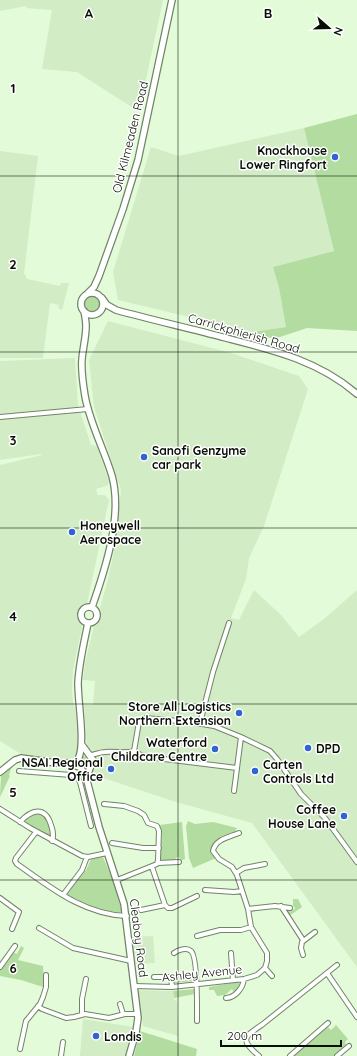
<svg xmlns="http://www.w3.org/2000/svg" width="357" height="1056" viewBox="0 0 357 1056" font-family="Quicksand,sans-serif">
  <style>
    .built { fill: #d2ecc6 }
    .green { fill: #b3dca1 }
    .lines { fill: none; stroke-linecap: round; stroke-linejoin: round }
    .street-casing { stroke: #708567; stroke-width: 6 }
    .secondary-casing { stroke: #708567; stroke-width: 8 }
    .street { stroke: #fff; stroke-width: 4 }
    .secondary { stroke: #fff; stroke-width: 5.5 }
    .grid { fill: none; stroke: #070e04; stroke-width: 1; stroke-opacity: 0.55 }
    .poi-dot { fill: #2f64d2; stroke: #fff; stroke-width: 1.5 }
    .labels { text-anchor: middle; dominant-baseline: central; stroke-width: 3; stroke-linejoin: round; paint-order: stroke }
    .street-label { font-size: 12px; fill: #070e04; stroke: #fff }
    .poi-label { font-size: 12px; font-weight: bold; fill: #070e04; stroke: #fff; text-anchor: end }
    .grid-label { font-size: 13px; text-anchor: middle; font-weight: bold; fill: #070e04; stroke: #fff; stroke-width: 3; stroke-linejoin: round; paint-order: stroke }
  </style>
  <rect width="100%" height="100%" fill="#e4fbd9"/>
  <path class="built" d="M0,0H163L140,107L138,111L77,72L42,69L52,10L26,8V6L0,11Z
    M304,128L334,251L273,267L279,288L286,327L252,332L118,300L113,272L151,147L179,156Z
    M0,151L38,156L24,273L27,279L60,286L61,283H69L62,310L58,308L59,305L50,303L43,358H0Z
    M108,321L231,353L299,376L308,389L264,526L249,558L246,579L231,618L239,620L254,590L281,615L299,637L324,619L357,590V967L252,823L176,802L91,774L98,760L94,751L87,748L84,705H93L95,681L83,680L85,663L94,626L97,625L101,610L100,608L107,583L113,556L121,490L94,407L89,360Z
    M75,358L78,405L91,445L97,446L109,482L108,485L106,486L96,489L98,495H105L109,500L73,670L72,689L73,702L75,709L78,739L77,755L70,761H59L21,754L0,741V465L42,455L41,454L0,460V361Z
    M153,936L155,963L134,964L132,937Z
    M138,990L173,991L174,1000L177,1001L178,1036L143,1026Z
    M83,1019L133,1027L134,1030L127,1056H80Z"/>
  <path class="green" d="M357,114V331L307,328L274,339L252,332L286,327L279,288L273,267L334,251L304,128Z
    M84 304a8 8 0 1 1 16 0a8 8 0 1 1-16 0Z
    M80 761a5 5 0 1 1 10 0a5 5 0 1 1-10 0Z
    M14,765L11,769L9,775L10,776L0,797L1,775Z
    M37,813C48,815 49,824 51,833L49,837L24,822C28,818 31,814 37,813Z
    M188,821L195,824L213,822L237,828L233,835L221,838L211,847L212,852L216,858L193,868L189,858L186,826Z
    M182,822L185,859L182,860L178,857L176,858L174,861H160L162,834L160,825Z
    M103,857L113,881L122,911C114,919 75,902 68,895V892L86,870L91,859Z
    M293,899H298L302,907L289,916L287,913L288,911L295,909L294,906L293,907Z
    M21,946L24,948L18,960L43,966C43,973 45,981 43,987L21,980L0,976V969L13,952L17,954Z
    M194,977V981L174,983V982L177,981V978Z
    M237,982L241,984L234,993L232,989L225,995L217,996L214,990H209V987Z
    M195,989V994L174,998L173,991Z
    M336,1025L348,1039L345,1042L347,1047L335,1056H293L328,1027L331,1030Z
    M140,1031L197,1049L196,1056H134Z"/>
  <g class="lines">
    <g class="street-casing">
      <path id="street" d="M0,417L88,409
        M200,723L213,672L229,623
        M134,751L141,755L148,757L237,768L241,737
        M89,755C95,755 100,752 105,752C116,751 124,754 134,751L139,722L145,718L190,722L214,726L241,737L270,751L277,759L301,794L325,818L357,862
        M19,771L71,775L77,777L80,782L91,826
        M234,791L237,768
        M104,804L124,806L138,811L144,815L148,823L157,826L159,831L158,860L157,864L117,880
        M0,809L30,828L82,856L88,857L107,853
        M20,822C31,810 45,805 51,825C53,831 54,835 52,841
        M36,832L16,858L15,861L17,864C50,887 84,915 127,916
        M112,843L143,848H159
        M158,863L179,862
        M152,867L165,905
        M236,873L244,868L265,864
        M205,890L234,892L242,891
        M63,895L82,870L87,857
        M0,898L19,912L12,929
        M281,906L303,940
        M248,909L275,906L290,908
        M141,910L165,905L168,908H172L197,896
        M39,928L73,948L131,961
        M197,936L220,930H241L251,927
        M174,953C178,950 186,947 191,951C198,956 197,1010 197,1021
        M231,953L233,980
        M303,955L301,948L302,942L315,932
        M0,967L15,946
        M265,968L272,976
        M327,973L357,1017
        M154,977H171L172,987
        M134,986L172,987L244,979L257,975L265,968L267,961V953L251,927L248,909L237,875L232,867L219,859L213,851C215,839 230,837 239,833
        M226,998C235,998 243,988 244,979
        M120,1004L123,1014
        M38,1006L42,1009L66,1018L74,1017L85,1014L109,1018L125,1014H137
        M82,1014V999L86,979
        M20,1049L26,1021L40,1004L43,997L46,987V975
        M61,1056L63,1042
        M259,1056C239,1039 244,1037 263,1024L337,965
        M290,1056L328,1023
        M337,1056L349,1046"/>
    </g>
    <g class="secondary-casing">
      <path id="secondary" d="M81 304a11 11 0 1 1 22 0a11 11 0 1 1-22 0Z
        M88,293L94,287L99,276L123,209L138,160L172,0
        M102,298L107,305L116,310C152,320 189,328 226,338C273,350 319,361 357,394
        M84,311C85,316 86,321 86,326C86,337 83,348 82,359C81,371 83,384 85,396C90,424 104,449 112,476C123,516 105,570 92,607
        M81 615a8 8 0 1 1 16 0a8 8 0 1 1-16 0Z
        M82,745L93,760L86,779
        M79,757C85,741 78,703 78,683C79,663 84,643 88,623
        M81,768L86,777L99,827L124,904L138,1018L136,1032L129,1056
        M0,772L15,760L21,758L56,763H69L79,767"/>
    </g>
    <use href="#street" class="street"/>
    <use href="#secondary" class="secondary"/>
  </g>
  <path class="grid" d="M178,0V1056M0,176H357M0,352H357M0,528H357M0,704H357M0,880H357"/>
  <g class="poi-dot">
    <circle cx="335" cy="157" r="4"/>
    <circle cx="144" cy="457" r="4"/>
    <circle cx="72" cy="532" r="4"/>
    <circle cx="239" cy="713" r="4"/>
    <circle cx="308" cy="748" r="4"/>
    <circle cx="215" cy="749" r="4"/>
    <circle cx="111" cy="769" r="4"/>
    <circle cx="255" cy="771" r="4"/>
    <circle cx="344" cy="816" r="4"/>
    <circle cx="96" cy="1036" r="4"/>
  </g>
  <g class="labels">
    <g class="street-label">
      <text transform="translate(130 137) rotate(-76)">Old Kilmeaden Road</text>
      <text transform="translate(244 333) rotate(16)">Carrickphierish Road</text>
      <text transform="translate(139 938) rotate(83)">Cleaboy Road</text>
      <text transform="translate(202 973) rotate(-6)">Ashley Avenue</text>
    </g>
    <g class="poi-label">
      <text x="327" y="150">Knockhouse<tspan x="327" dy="14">Lower Ringfort</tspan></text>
      <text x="152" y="450" text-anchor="start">Sanofi Genzyme<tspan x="152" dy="14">car park</tspan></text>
      <text x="80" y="525" text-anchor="start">Honeywell<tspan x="80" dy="14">Aerospace</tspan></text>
      <text x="231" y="706">Store All Logistics<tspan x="231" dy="14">Northern Extension</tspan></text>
      <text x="207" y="742">Waterford<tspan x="207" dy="14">Childcare Centre</tspan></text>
      <text x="316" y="748" text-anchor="start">DPD</text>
      <text x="103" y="762">NSAI Regional<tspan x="103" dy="14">Office</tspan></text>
      <text x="263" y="764" text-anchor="start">Carten<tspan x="263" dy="14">Controls Ltd</tspan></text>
      <text x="336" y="809">Coffee<tspan x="336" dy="14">House Lane</tspan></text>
      <text x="104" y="1036" text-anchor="start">Londis</text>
    </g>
  </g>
  <g class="grid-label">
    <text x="89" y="18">A</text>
    <text x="268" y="18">B</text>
    <text x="13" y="93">1</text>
    <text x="13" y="269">2</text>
    <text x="13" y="445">3</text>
    <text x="13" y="621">4</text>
    <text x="13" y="797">5</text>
    <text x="13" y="973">6</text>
  </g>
  <g transform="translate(329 28) rotate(110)" stroke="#ffffff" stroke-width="3" paint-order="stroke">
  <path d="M0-3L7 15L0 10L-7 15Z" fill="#070e04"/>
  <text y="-6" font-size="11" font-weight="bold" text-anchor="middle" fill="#070e04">N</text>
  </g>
  <path d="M221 1040v6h120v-6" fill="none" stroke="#070e04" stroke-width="2"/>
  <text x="227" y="1040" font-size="12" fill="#070e04" stroke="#ffffff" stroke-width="3" paint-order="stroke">200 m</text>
</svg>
